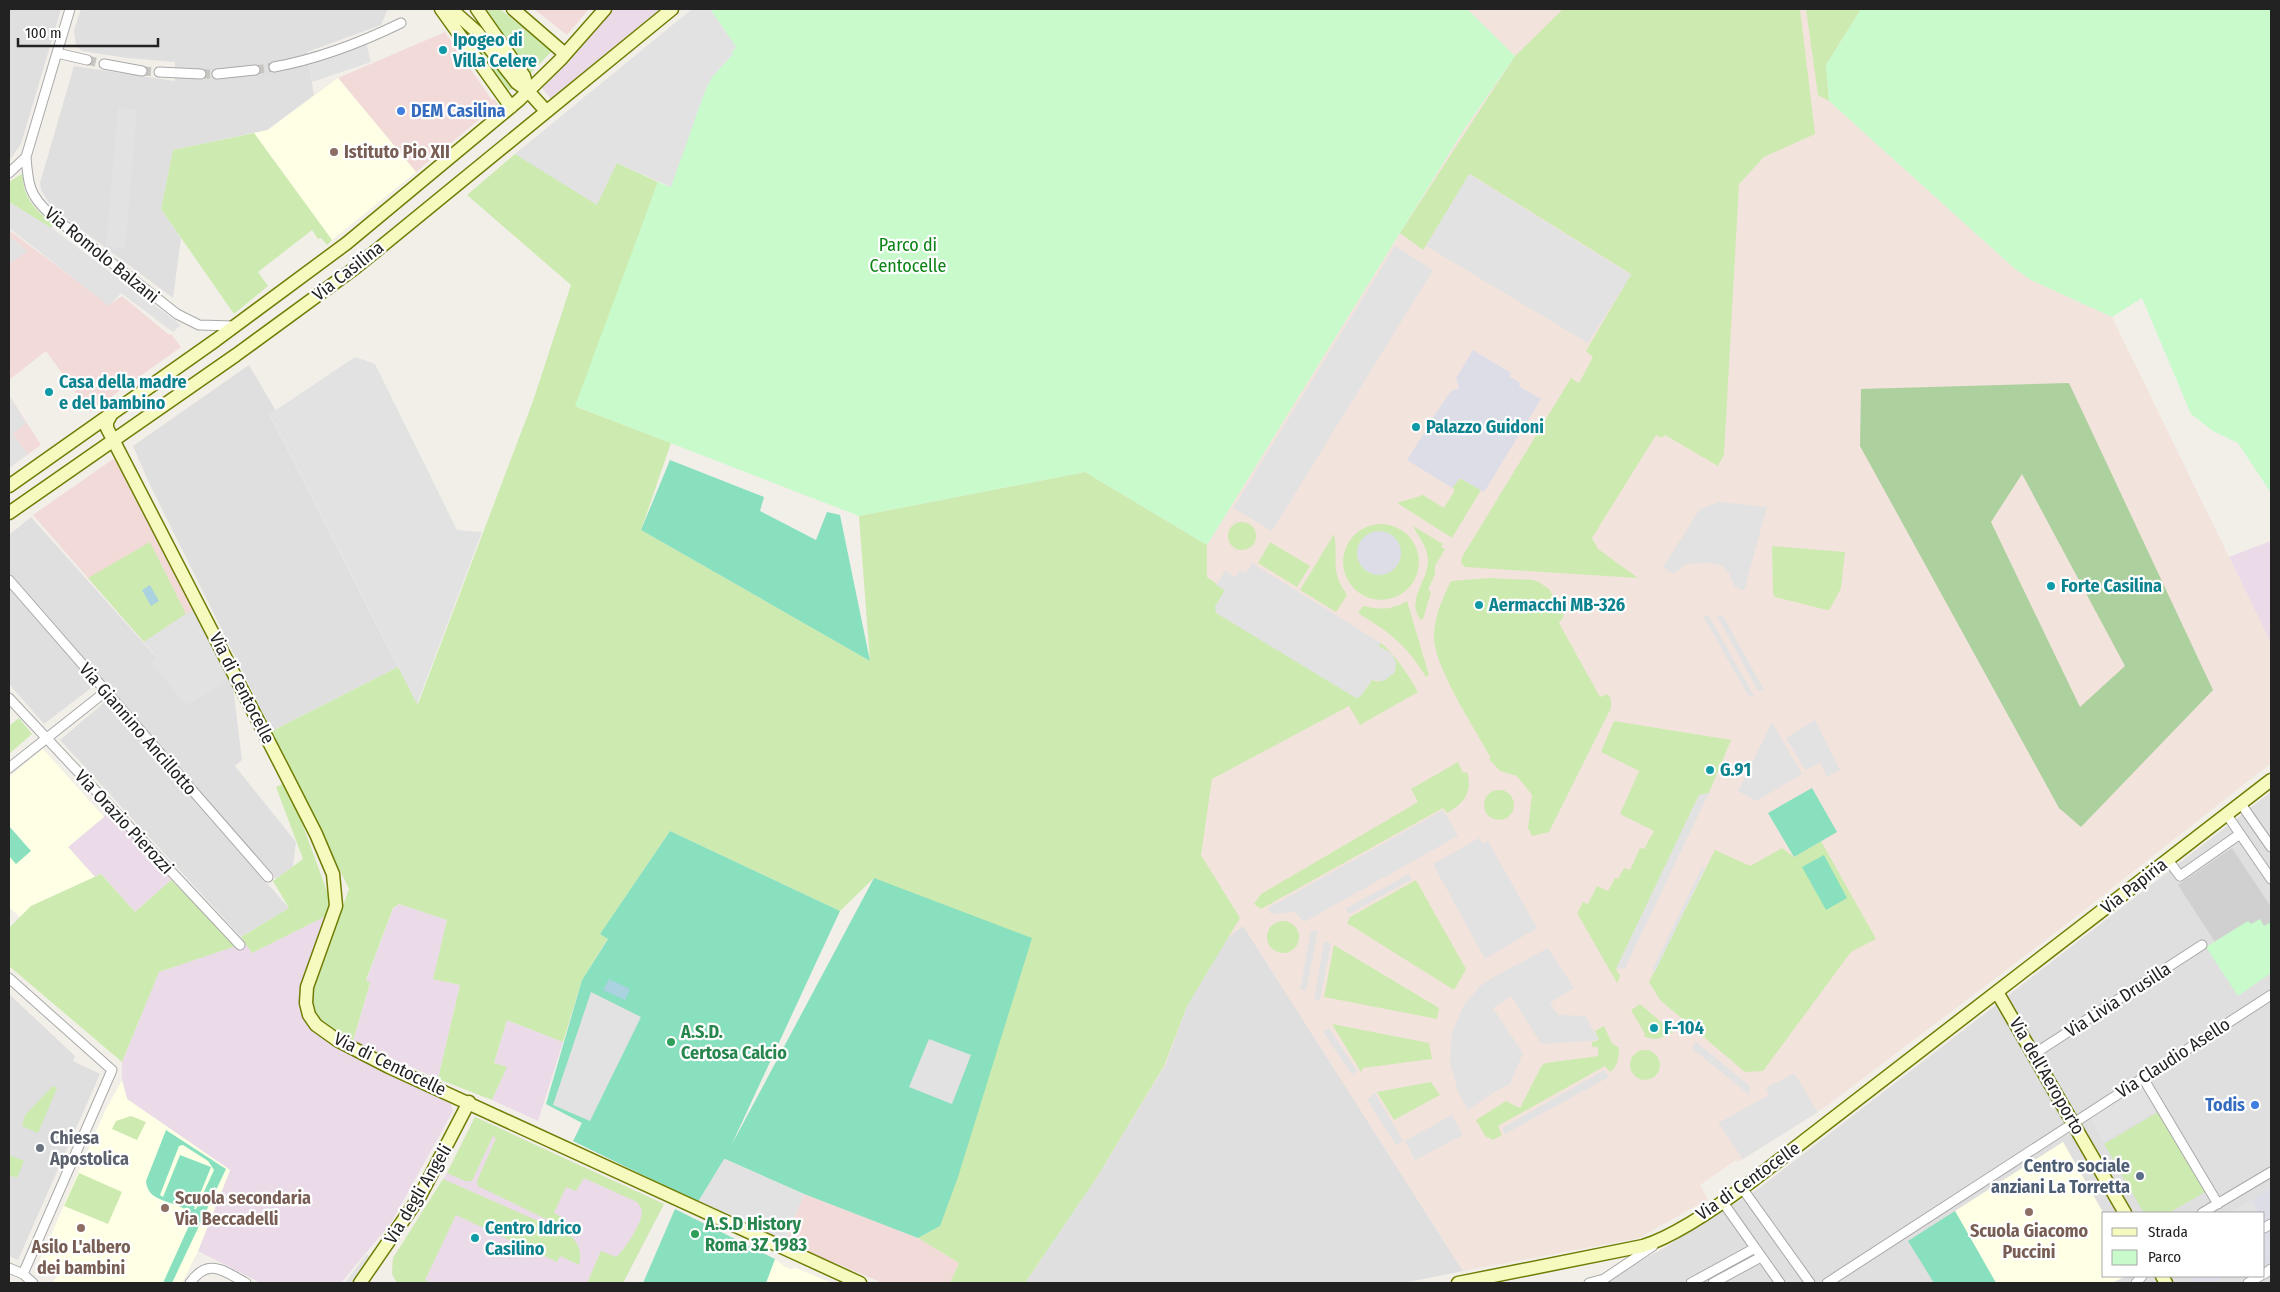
<svg xmlns="http://www.w3.org/2000/svg" width="2280" height="1292" viewBox="0 0 2280 1292" font-family="'Fira Sans Condensed',sans-serif">
  <style>
    .residential { fill: #e0dfdf; fill-rule: evenodd }
    .commercial { fill: #f2dad9 }
    .industrial { fill: #ebdbe8 }
    .education { fill: #ffffe5 }
    .religious { fill: #d0d0d0 }
    .military { fill: #f3e3dd }
    .grass { fill: #cdebb0 }
    .forest { fill: #add19e; fill-rule: evenodd }
    .park { fill: #c8facc }
    .pitch { fill: #88e0be; fill-rule: evenodd }
    .parking { fill: #e2e2e2 }
    .plaza { fill: #dddde8 }
    .water { fill: #aad3df }
    .lines { fill: none; stroke-linecap: round; stroke-linejoin: round }
    .street-tunnel { stroke: #c8c6c1; stroke-width: 9; stroke-dasharray: 9 4.5; stroke-linecap: butt }
    .street-casing { stroke: #a9a9a9; stroke-width: 11 }
    .secondary-casing { stroke: #707d05; stroke-width: 15 }
    .street { stroke: #fff; stroke-width: 9 }
    .secondary { stroke: #f7fabf; stroke-width: 12 }
    .culture-dot { fill: #0f9aa8; stroke: #fff; stroke-width: 2 }
    .shop-dot { fill: #3f7fe0; stroke: #fff; stroke-width: 2 }
    .education-dot { fill: #8d6e63; stroke: #fff; stroke-width: 2 }
    .leisure-dot { fill: #2e9e5b; stroke: #fff; stroke-width: 2 }
    .worship-dot { fill: #6b7280; stroke: #fff; stroke-width: 2 }
    .service-dot { fill: #5c6f8a; stroke: #fff; stroke-width: 2 }
    .labels { text-anchor: middle; dominant-baseline: central; stroke-width: 4.5; stroke-linejoin: round; paint-order: stroke }
    .culture-label { font-size: 18px; font-weight: bold; fill: #0d838f; stroke: #fff; text-anchor: start }
    .shop-label { font-size: 18px; font-weight: bold; fill: #366cbe; stroke: #fff; text-anchor: start }
    .education-label { font-size: 18px; font-weight: bold; fill: #785e54; stroke: #fff; text-anchor: start }
    .park-label { font-size: 18px; fill: #0c8416; stroke: #fff }
    .street-label { font-size: 18px; fill: #222; stroke: #fff }
    .leisure-label { font-size: 18px; font-weight: bold; fill: #27864d; stroke: #fff; text-anchor: start }
    .worship-label { font-size: 18px; font-weight: bold; fill: #5b616d; stroke: #fff; text-anchor: start }
    .service-label { font-size: 18px; font-weight: bold; fill: #4e5e75; stroke: #fff; text-anchor: end }
  </style>
  <rect width="100%" height="100%" fill="#f2efe9"/>
  <path class="residential" d="M9,9H61L21,144L9,161Z
    M81,9H388L381,25L307,52L314,95L267,130L173,150L161,209L181,238L173,298L59,213L50,205L41,190L40,183L74,66L175,81V62L127,58L82,51L76,46L74,30Z
    M249,365L276,411L270,415L398,667L272,731L149,483L133,446Z
    M31,517L157,658L152,663L232,678L242,760L235,766L296,842L293,866L276,879L9,573V535Z
    M11,587L95,685L44,724L9,684V588Z
    M106,701L289,908L241,937L60,740Z
    M2271,792V1283H1601L1664,1248L1758,1189ZM2104,1213H2264V1276H2104Z
    M1243,925L1463,1271L1404,1283H1025L1097,1177L1164,1066L1187,1006L1227,938Z
    M9,994L75,1056L73,1061L100,1074L18,1260L9,1256Z"/>
  <path class="commercial" d="M538,9H589L567,35L535,10Z
    M445,32L492,100L494,99L498,104L416,172L338,78Z
    M9,230L109,305L122,296L168,334L172,335L181,347L90,412L46,351L9,380Z
    M9,395L41,445L9,468Z
    M116,457L232,678L187,705L151,663L157,657L33,515Z
    M804,1194L918,1238L959,1263L950,1283H883L785,1242Z"/>
  <path class="industrial" d="M614,9H660L551,99L542,88L574,55Z
    M2271,541V644L2229,557Z
    M109,812L171,880L135,912L101,874L95,877L68,847Z
    M399,904L448,920L433,979L460,985L438,1079L353,1041L370,984L366,981L393,909Z
    M330,914L308,1024L318,1034L450,1102L453,1111L391,1223L341,1283H261L198,1251L230,1170L127,1099L122,1080V1062L159,972L245,942L252,953Z
    M507,1020L563,1042L538,1121L492,1100L506,1068L494,1063Z
    M475,1117L664,1204L623,1283H397L392,1274L393,1258L447,1173Z"/>
  <path class="education" d="M338,78L416,172L332,240L254,133L268,130Z
    M43,749L104,817L68,847L95,877L31,906L20,917L9,907V777Z
    M122,1080L127,1099L230,1170L198,1251L182,1283H53L58,1273L38,1265L105,1111Z
    M2063,1142L2104,1214V1276H2126L2112,1283H1996L1955,1211Z
    M775,1259L784,1266L790,1269L796,1268L832,1283H766Z"/>
  <path class="religious" d="M2232,848L2271,907V922L2264,927L2250,924L2215,942L2178,885Z"/>
  <path class="military" d="M1467,9H1861L1826,65L1829,101L2014,268L2031,280L2112,317L2271,643V763L2055,933L1828,1105L1738,1162L1736,1160L1700,1185L1708,1199L1639,1238L1463,1271L1243,926L1227,938L1187,1006L1166,1064L1097,1177L870,661L859,516L1085,472L1207,545L1463,131L1515,56Z"/>
  <path class="grass" d="M482,9H500L552,51L529,75Z
    M1563,9H1800L1815,134L1764,157L1739,184L1724,455L1718,466L1665,435L1662,438L1656,435L1592,538L1598,549L1638,578L1465,567L1461,563L1462,557L1571,378L1579,383L1593,357L1586,351L1631,274L1470,174L1423,250L1400,233L1515,56Z
    M1806,9H1861L1826,65L1829,101L1818,95Z
    M458,22L474,35L514,87L509,91Z
    M254,133L332,240L327,245L321,238L318,239L312,230L258,272L268,286L234,314L161,209L173,150Z
    M515,154L590,185L617,163L658,182L577,407L671,443L641,530L870,661L859,516L1085,472L1207,545V577L1225,590L1215,607L1360,697L1372,680L1379,682L1391,653L1378,646L1381,643C1397,657 1407,673 1418,692L1360,725L1349,706L1212,779L1201,855L1240,918L1187,1006L1164,1066L1097,1177L1025,1283H950L959,1263L918,1238L940,1226L874,878L840,911L670,831L600,934L608,938L582,980L563,1042L507,1020L494,1063L507,1067L492,1100L438,1079L460,985L433,979L447,920L399,904L393,908L366,980L370,983L353,1041C328,1031 317,1024 310,996L349,889L272,731L398,667L418,704L533,401L571,285L467,195Z
    M23,173C21,195 36,212 54,224L51,228L9,202V182Z
    M1460,478L1481,490L1452,538L1397,503L1423,495L1444,508L1455,490L1452,488Z
    M1228 536a14 14 0 1 1 28 0a14 14 0 1 1-28 0Z
    M1343 562a38 38 0 1 1 76 0a38 38 0 1 1-76 0Z
    M1413,526L1443,544L1441,547L1445,549L1435,566V574L1428,590L1431,592L1423,619L1421,620C1405,601 1428,581 1428,561C1428,546 1418,537 1413,526Z
    M1334,534C1339,560 1329,570 1347,595L1336,612L1300,590Z
    M150,542L186,614L144,642L88,578Z
    M1270,542L1310,566L1297,587L1258,563Z
    M1772,546L1845,552L1841,588L1830,609L1827,610L1775,597L1773,594Z
    M1489,578L1533,580L1539,582L1549,589L1564,616L1559,623L1600,697L1608,694L1611,700V708L1549,832L1532,836L1528,828L1532,795L1517,776L1500,771L1489,759L1491,758C1476,731 1433,665 1434,636C1434,618 1443,597 1451,581Z
    M1407,601L1429,675L1426,677C1407,645 1389,632 1358,613L1363,606C1379,610 1393,610 1407,601Z
    M19,718L32,734L9,754V726Z
    M1614,721L1731,740L1709,793L1699,795L1616,969L1620,976L1617,983L1577,913L1583,902L1588,904L1597,886L1608,891L1615,878L1618,879L1624,868L1630,870L1640,848L1644,849L1654,831L1620,814L1639,771L1601,752Z
    M1458,762L1463,773L1467,772C1473,792 1464,804 1447,813L1443,808L1261,909L1254,904L1261,894L1418,802L1411,789Z
    M287,782L332,905L330,914L252,953L241,937L289,908L273,881L303,859L276,787Z
    M1484 805a15 15 0 1 1 30 0a15 15 0 1 1-30 0Z
    M1821,841L1876,939L1851,952L1763,1071L1745,1072L1660,1000L1649,982L1715,850L1750,866L1782,848L1794,857Z
    M101,874L135,912L171,880L236,946L159,972L122,1062L9,966V928L31,906Z
    M1416,880L1466,969L1454,990L1347,923L1350,917Z
    M1267 937a16 16 0 1 1 32 0a16 16 0 1 1-32 0Z
    M1334,945L1439,1008L1437,1019L1324,997Z
    M1640,1004L1673,1032C1662,1038 1655,1042 1644,1036L1645,1034L1631,1010Z
    M1332,1024L1429,1043L1432,1059L1363,1068L1361,1072Z
    M1604,1026L1612,1043L1619,1048C1619,1058 1618,1066 1610,1072L1605,1066L1498,1126L1502,1135L1493,1140L1485,1136L1476,1120L1506,1101L1520,1108L1542,1065L1546,1063L1598,1056V1047H1592V1042L1599,1040L1595,1031Z
    M1630 1065a15 15 0 1 1 30 0a15 15 0 1 1-30 0Z
    M1431,1082L1440,1095L1394,1120L1377,1092Z
    M53,1086L57,1088L38,1133L22,1126L25,1115Z
    M2158,1112L2205,1192L2169,1213H2144L2104,1144Z
    M131,1116L146,1122L137,1140L112,1129L116,1121Z
    M475,1117L664,1204L623,1283H587L601,1251L616,1257C625,1250 641,1224 642,1213C642,1208 640,1206 637,1202L584,1178L576,1191L566,1187L554,1213L563,1218L556,1224L478,1186L477,1181L496,1138L493,1136L472,1181H465L447,1173Z
    M9,1155L24,1161L17,1178L9,1175Z
    M79,1173L122,1192L108,1224L64,1206Z
    M443,1179L570,1235C579,1244 582,1252 579,1265L560,1256L557,1262L456,1215L425,1280L431,1283H397L392,1274L393,1258Z"/>
  <path class="forest" d="M2069,383L2213,690L2081,827L2059,808L1860,446L1861,389ZM2022,474L2125,666L2080,707L1991,522Z"/>
  <path class="park" d="M710,9H1467L1515,56L1463,131L1207,545L1085,472L859,516L575,406L658,182L670,187L705,91L712,77L733,54L731,52L736,47Z
    M1861,9H2271V493L2238,443L2213,431L2191,414L2142,298L2112,317L2031,280L2014,268L1829,101L1826,65Z
    M2260,919L2264,926L2271,922V973L2238,996L2206,947L2248,921L2251,924Z"/>
  <path class="pitch" d="M670,460L764,497L760,511L816,540L827,512L840,515L870,661L641,530Z
    M1812,788L1837,832L1794,857L1768,813Z
    M9,826L31,851L16,864L9,856Z
    M670,831L840,911L731,1146L874,878L1032,938L958,1177L940,1226L918,1238L804,1194L725,1159L698,1202L573,1141L582,1123L546,1104L582,980L608,939L600,934Z
    M1824,855L1847,898L1826,910L1802,867Z
    M166,1130L226,1169L172,1283H163L192,1219C185,1197 148,1208 146,1181ZM183,1145L208,1161L214,1170L196,1209H194L211,1167L180,1155L163,1197L160,1195L179,1146Z
    M675,1209L775,1259L766,1283H643Z
    M1955,1211L1996,1283H1934L1908,1241Z"/>
  <path class="parking" d="M692,9H710L736,47L731,52L733,54L712,77L705,91L671,187L617,163L597,205L515,154Z
    M366,42L371,62L312,82L309,63Z
    M118,108L137,110L125,249L106,246Z
    M1469,174L1631,275L1588,343L1426,246Z
    M9,202L53,229L181,325L173,332L121,293L109,306L9,228Z
    M9,236L28,251L9,264Z
    M1395,246L1433,270L1272,531L1233,508Z
    M355,357L375,364L457,530L482,532L417,704L270,414Z
    M9,395L26,423L13,434L28,454L9,468Z
    M1719,502L1767,507L1744,591L1734,586L1729,573L1722,566L1710,563L1686,564L1673,574L1663,567L1700,509Z
    M1252,563L1381,643L1378,646L1391,653L1396,662L1395,672L1384,681L1372,680L1360,697L1356,698L1216,613L1215,607L1225,590L1216,585L1225,571L1235,577L1240,570L1246,573Z
    M195,608L232,678L187,705L151,663L157,657L144,642Z
    M1703,616H1709L1754,696L1749,697Z
    M1717,616H1723L1764,690L1758,691Z
    M1815,720L1840,770L1827,777L1820,763L1805,770L1786,738Z
    M1772,722L1802,774L1756,801L1738,791Z
    M1709,793L1625,968L1616,969L1699,795Z
    M1443,810L1458,836L1304,922L1295,912L1271,914L1268,908Z
    M1479,838L1483,844L1488,841L1537,928L1485,959L1433,864Z
    M1702,867L1705,868L1655,972L1652,970Z
    M1409,874L1411,880L1349,914L1345,909Z
    M1311,930L1318,931L1306,991L1300,990Z
    M1324,942L1331,943L1320,1000L1314,999Z
    M1548,948L1574,988L1550,1003L1558,1015L1585,1016L1599,1040L1544,1044L1540,1042L1511,996L1493,1008L1523,1053L1510,1084L1497,1090L1468,1110L1458,1092L1450,1062L1452,1032L1464,1005L1479,987L1497,975Z
    M591,992L641,1017L590,1121L553,1105Z
    M1329,1028L1357,1071L1352,1075L1323,1032Z
    M929,1039L971,1055L952,1104L909,1087Z
    M1695,1041L1750,1086L1749,1095L1693,1049Z
    M1604,1070L1609,1077L1505,1134L1502,1128Z
    M1794,1073L1818,1112L1743,1159L1718,1123L1769,1095L1766,1088Z
    M2142,1087L2156,1111L2104,1142L2090,1118Z
    M1375,1093L1403,1141L1396,1145L1367,1100Z
    M1452,1115L1463,1135L1415,1160L1405,1141Z
    M724,1159L804,1194L785,1242L698,1202Z
    M2252,1200L2257,1210L2251,1213H2228Z
    M366,1255L373,1256L352,1283H345Z"/>
  <path class="plaza" d="M1473,350L1511,373L1509,376L1520,383L1519,386L1541,399L1484,492L1460,478L1452,488L1407,460L1424,433L1432,431L1430,422L1451,391L1459,388L1456,378Z
    M1357 553a22 22 0 1 1 44 0a22 22 0 1 1-44 0Z
    M2271,1188V1262L2264,1266V1213H2251L2257,1210L2252,1200Z
    M2189,1276H2226L2219,1280L2218,1283H2193Z"/>
  <path class="water" d="M150,585L159,601L151,606L142,590Z
    M609,979L630,989L625,1000L603,990Z"/>
  <g class="lines">
    <path class="street-tunnel" d="M87,60L104,64
      M255,70L274,67
      M142,71L159,72
      M201,74H217"/>
    <g class="street-casing">
      <path id="street" d="M70,9L26,157C28,184 29,195 50,214L177,314L199,325L234,326
        M57,53L87,60
        M104,64L142,71
        M274,67C318,59 360,43 401,23
        M159,72L201,74
        M217,74L255,70
        M9,173L26,157
        M9,580L268,877
        M9,698L240,945
        M9,768L105,692
        M2241,804L2271,847
        M2227,815L2271,879
        M2168,860L2180,876L2240,834
        M9,978L112,1070L23,1274
        M2034,1054L2202,945
        M2143,1078L2218,1204
        M1742,1188L1810,1283
        M1722,1201L1780,1283
        M2202,1213L2271,1172
        M2264,1228L2271,1224
        M9,1268L23,1274L33,1283
        M2264,1274L2271,1269
        M190,1283C208,1257 224,1271 246,1283
        M1589,1283L1604,1279L1653,1246
        M1691,1283L1755,1248
        M1713,1283L1761,1257
        M1827,1283L2271,995
        M2136,1283L2142,1276
        M2248,1283L2260,1276"/>
    </g>
    <g class="secondary-casing">
      <path id="secondary" d="M441,9L511,107
        M451,9L477,32L517,83L528,91L546,111
        M477,9L524,76L528,91
        M513,9L565,54
        M112,413L107,422V428L286,775L316,834L333,874L336,906L307,987L306,1003L309,1015L316,1025L337,1040L389,1067L860,1283
        M9,486L216,340L347,243L519,100L560,60L605,9
        M9,513L236,355L355,268L672,9
        M1997,992L2125,1213
        M2162,1276L2166,1283
        M360,1283L420,1196L469,1102
        M1458,1283L1643,1246C1676,1236 1724,1202 1752,1181L2271,780"/>
    </g>
    <use href="#street" class="street"/>
    <use href="#secondary" class="secondary"/>
  </g>
  <g class="culture-dot">
    <circle cx="443" cy="50" r="5"/>
    <circle cx="49" cy="392" r="5"/>
    <circle cx="1416" cy="427" r="5"/>
    <circle cx="2051" cy="586" r="5"/>
    <circle cx="1479" cy="605" r="5"/>
    <circle cx="1710" cy="770" r="5"/>
    <circle cx="1654" cy="1028" r="5"/>
    <circle cx="475" cy="1238" r="5"/>
  </g>
  <g class="shop-dot">
    <circle cx="401" cy="111" r="5"/>
    <circle cx="2255" cy="1105" r="5"/>
  </g>
  <g class="education-dot">
    <circle cx="334" cy="152" r="5"/>
    <circle cx="165" cy="1208" r="5"/>
    <circle cx="2029" cy="1212" r="5"/>
    <circle cx="81" cy="1228" r="5"/>
  </g>
  <g class="leisure-dot">
    <circle cx="671" cy="1042" r="5"/>
    <circle cx="695" cy="1234" r="5"/>
  </g>
  <circle class="worship-dot" cx="40" cy="1148" r="5"/>
  <circle class="service-dot" cx="2140" cy="1176" r="5"/>
  <g class="labels">
    <g class="culture-label">
      <text x="453" y="40">Ipogeo di<tspan x="453" dy="21">Villa Celere</tspan></text>
      <text x="59" y="382">Casa della madre<tspan x="59" dy="21">e del bambino</tspan></text>
      <text x="1426" y="427">Palazzo Guidoni</text>
      <text x="2061" y="586">Forte Casilina</text>
      <text x="1489" y="605">Aermacchi MB-326</text>
      <text x="1720" y="770">G.91</text>
      <text x="1664" y="1028">F-104</text>
      <text x="485" y="1228">Centro Idrico<tspan x="485" dy="21">Casilino</tspan></text>
    </g>
    <g class="shop-label">
      <text x="411" y="111">DEM Casilina</text>
      <text x="2245" y="1105" text-anchor="end">Todis</text>
    </g>
    <g class="education-label">
      <text x="344" y="152">Istituto Pio XII</text>
      <text x="175" y="1198">Scuola secondaria<tspan x="175" dy="21">Via Beccadelli</tspan></text>
      <text x="2029" y="1231" text-anchor="middle">Scuola Giacomo<tspan x="2029" dy="21">Puccini</tspan></text>
      <text x="81" y="1247" text-anchor="middle">Asilo L'albero<tspan x="81" dy="21">dei bambini</tspan></text>
    </g>
    <g class="park-label">
      <text x="908" y="245">Parco di<tspan x="908" dy="21">Centocelle</tspan></text>
    </g>
    <g class="street-label">
      <text transform="translate(102 255) rotate(39)">Via Romolo Balzani</text>
      <text transform="translate(348 271) rotate(-38)">Via Casilina</text>
      <text transform="translate(242 688) rotate(63)">Via di Centocelle</text>
      <text transform="translate(138 729) rotate(49)">Via Giannino Ancillotto</text>
      <text transform="translate(124 822) rotate(47)">Via Orazio Pierozzi</text>
      <text transform="translate(2134 886) rotate(-38)">Via Papiria</text>
      <text transform="translate(2118 1000) rotate(-33)">Via Livia Drusilla</text>
      <text transform="translate(2173 1058) rotate(-33)">Via Claudio Asello</text>
      <text transform="translate(390 1064) rotate(26)">Via di Centocelle</text>
      <text transform="translate(2047 1076) rotate(60)">Via dell'Aeroporto</text>
      <text transform="translate(1748 1181) rotate(-35)">Via di Centocelle</text>
      <text transform="translate(418 1194) rotate(-59)">Via degli Angeli</text>
    </g>
    <g class="leisure-label">
      <text x="681" y="1032">A.S.D.<tspan x="681" dy="21">Certosa Calcio</tspan></text>
      <text x="705" y="1224">A.S.D History<tspan x="705" dy="21">Roma 3Z 1983</tspan></text>
    </g>
    <g class="worship-label">
      <text x="50" y="1138">Chiesa<tspan x="50" dy="21">Apostolica</tspan></text>
    </g>
    <g class="service-label">
      <text x="2130" y="1166">Centro sociale<tspan x="2130" dy="21">anziani La Torretta</tspan></text>
    </g>
  </g>
  <rect width="2280" height="1292" fill="none" stroke="#222222" stroke-width="20"/>
  <rect x="2102" y="1212" width="162" height="65" fill="#ffffff" stroke="#a7a7a7"/>
  <rect x="2112" y="1228" width="25" height="8" fill="#f7fabf" stroke="#a7a7a7"/>
  <text x="2148" y="1237" font-size="15" fill="#222222">Strada</text>
  <rect x="2112" y="1250" width="25" height="15" fill="#c8facc" stroke="#a7a7a7"/>
  <text x="2148" y="1262" font-size="15" fill="#222222">Parco</text>
  <path d="M18 38v8h140v-8" fill="none" stroke="#222222" stroke-width="2.5"/>
  <text x="25" y="38" font-size="15" fill="#222222" stroke="#ffffff" stroke-width="4" paint-order="stroke">100 m</text>
</svg>
